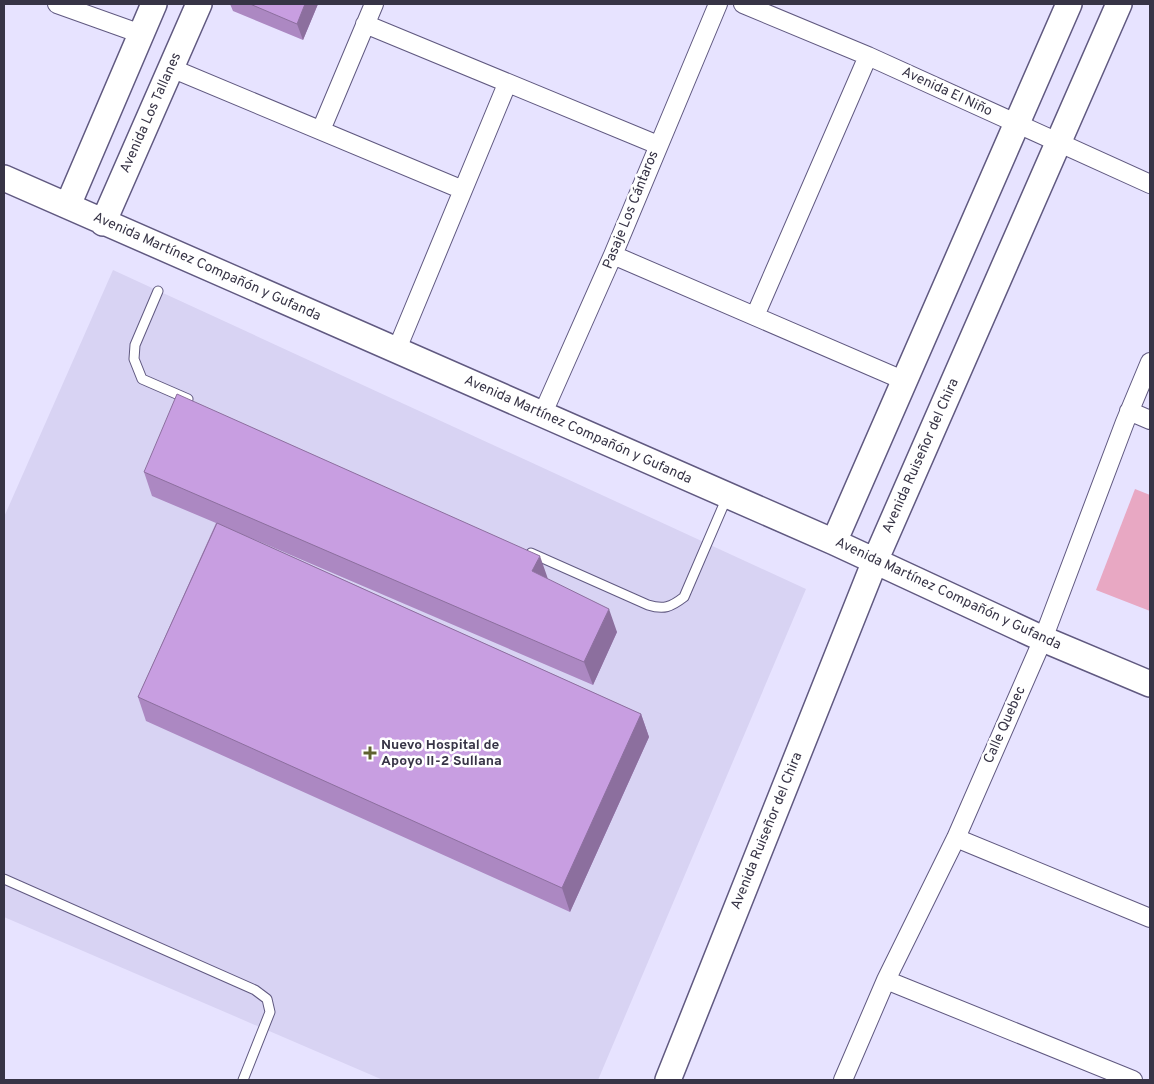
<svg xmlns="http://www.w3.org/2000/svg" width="1154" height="1084" viewBox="0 0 1154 1084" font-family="Overpass,sans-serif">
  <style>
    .built { fill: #d8d3f3 }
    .park { fill: #e8a8c3 }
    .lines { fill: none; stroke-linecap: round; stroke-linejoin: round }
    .lane-casing { stroke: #605980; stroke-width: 11 }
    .street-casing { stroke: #605980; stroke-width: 20 }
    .secondary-casing { stroke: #605980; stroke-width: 28 }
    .lane { stroke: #fff; stroke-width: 9 }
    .street { stroke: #fff; stroke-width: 18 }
    .secondary { stroke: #fff; stroke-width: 25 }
    .wall { fill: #ac88c2 }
    .shaded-wall { fill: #8c6f9e }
    .building { fill: #c89ee1; stroke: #8c6f9e }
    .poi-dot { fill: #5e622f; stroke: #fff; stroke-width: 2 }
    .labels { text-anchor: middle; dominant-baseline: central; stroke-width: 5; stroke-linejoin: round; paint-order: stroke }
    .street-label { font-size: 14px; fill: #373446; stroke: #fff }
    .poi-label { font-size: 14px; font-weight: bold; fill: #373446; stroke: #fff; text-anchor: start }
  </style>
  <rect width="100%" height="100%" fill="#e7e3ff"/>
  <path class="built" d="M113,270L806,589L598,1080H383L4,917V517Z"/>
  <path class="park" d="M1135,489L1150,495V611L1096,590Z"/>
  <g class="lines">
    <g class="lane-casing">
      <path id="lane" d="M158,291L135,345L134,359L142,379L188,399
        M531,553L648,605C664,610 671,607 684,597L727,497
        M4,879L255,990L267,999L270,1012L243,1080"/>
    </g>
    <g class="street-casing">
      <path id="street" d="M57,4L141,34
        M743,4L868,56L1150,184
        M365,24L658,145
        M171,68L463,190
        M321,130L374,4
        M613,255L905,381
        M755,316L868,56
        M397,349L507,84
        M1129,411L1150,420
        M542,415L613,255L718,4
        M956,838L1150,918
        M886,980L1133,1080
        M843,1080L886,980L956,838L1043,639L1125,422L1150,362"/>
    </g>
    <g class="secondary-casing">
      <path id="secondary" d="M4,178L834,542L1043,639L1150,684
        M68,205L154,4
        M103,223L199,4
        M834,542L1069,4
        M668,1080L875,561L1119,4"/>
    </g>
    <use href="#lane" class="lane"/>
    <use href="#street" class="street"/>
    <use href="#secondary" class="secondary"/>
  </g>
  <path class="wall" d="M230,4H318L303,40L233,11Z
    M144,472L548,579L617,632L593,685L244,535L641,714L649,737L570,912L146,721L138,697L216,523L152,496Z"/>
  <path class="shaded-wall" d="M305,4H318L303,40L297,24Z
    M540,556L548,579L532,571Z
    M609,609L617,632L593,685L584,662Z
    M641,714L649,737L570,912L562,888Z"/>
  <path class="building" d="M250,4H305L297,24Z
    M177,394L540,556L532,571L609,609L584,662L144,472Z
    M217,523L641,714L562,888L138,697Z"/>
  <path class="poi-dot" d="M367.5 745.5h5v5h5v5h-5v5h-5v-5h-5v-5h5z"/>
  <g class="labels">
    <g class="street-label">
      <text transform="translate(947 92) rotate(25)">Avenida El Niño</text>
      <text transform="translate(151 113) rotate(-66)">Avenida Los Tallanes</text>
      <text transform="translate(631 210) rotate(-68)">Pasaje Los Cántaros</text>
      <text transform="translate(207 267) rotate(24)">Avenida Martínez Compañón y Gufanda</text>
      <text transform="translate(578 430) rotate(24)">Avenida Martínez Compañón y Gufanda</text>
      <text transform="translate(921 456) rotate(-66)">Avenida Ruiseñor del Chira</text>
      <text transform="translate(948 594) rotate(25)">Avenida Martínez Compañón y Gufanda</text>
      <text transform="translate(1005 725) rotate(-66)">Calle Quebec</text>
      <text transform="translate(767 831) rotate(-68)">Avenida Ruiseñor del Chira</text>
    </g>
    <g class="poi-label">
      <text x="381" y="745">Nuevo Hospital de<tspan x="381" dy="16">Apoyo II-2 Sullana</tspan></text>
    </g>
  </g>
  <rect width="1154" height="1084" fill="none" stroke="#373446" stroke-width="10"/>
</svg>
